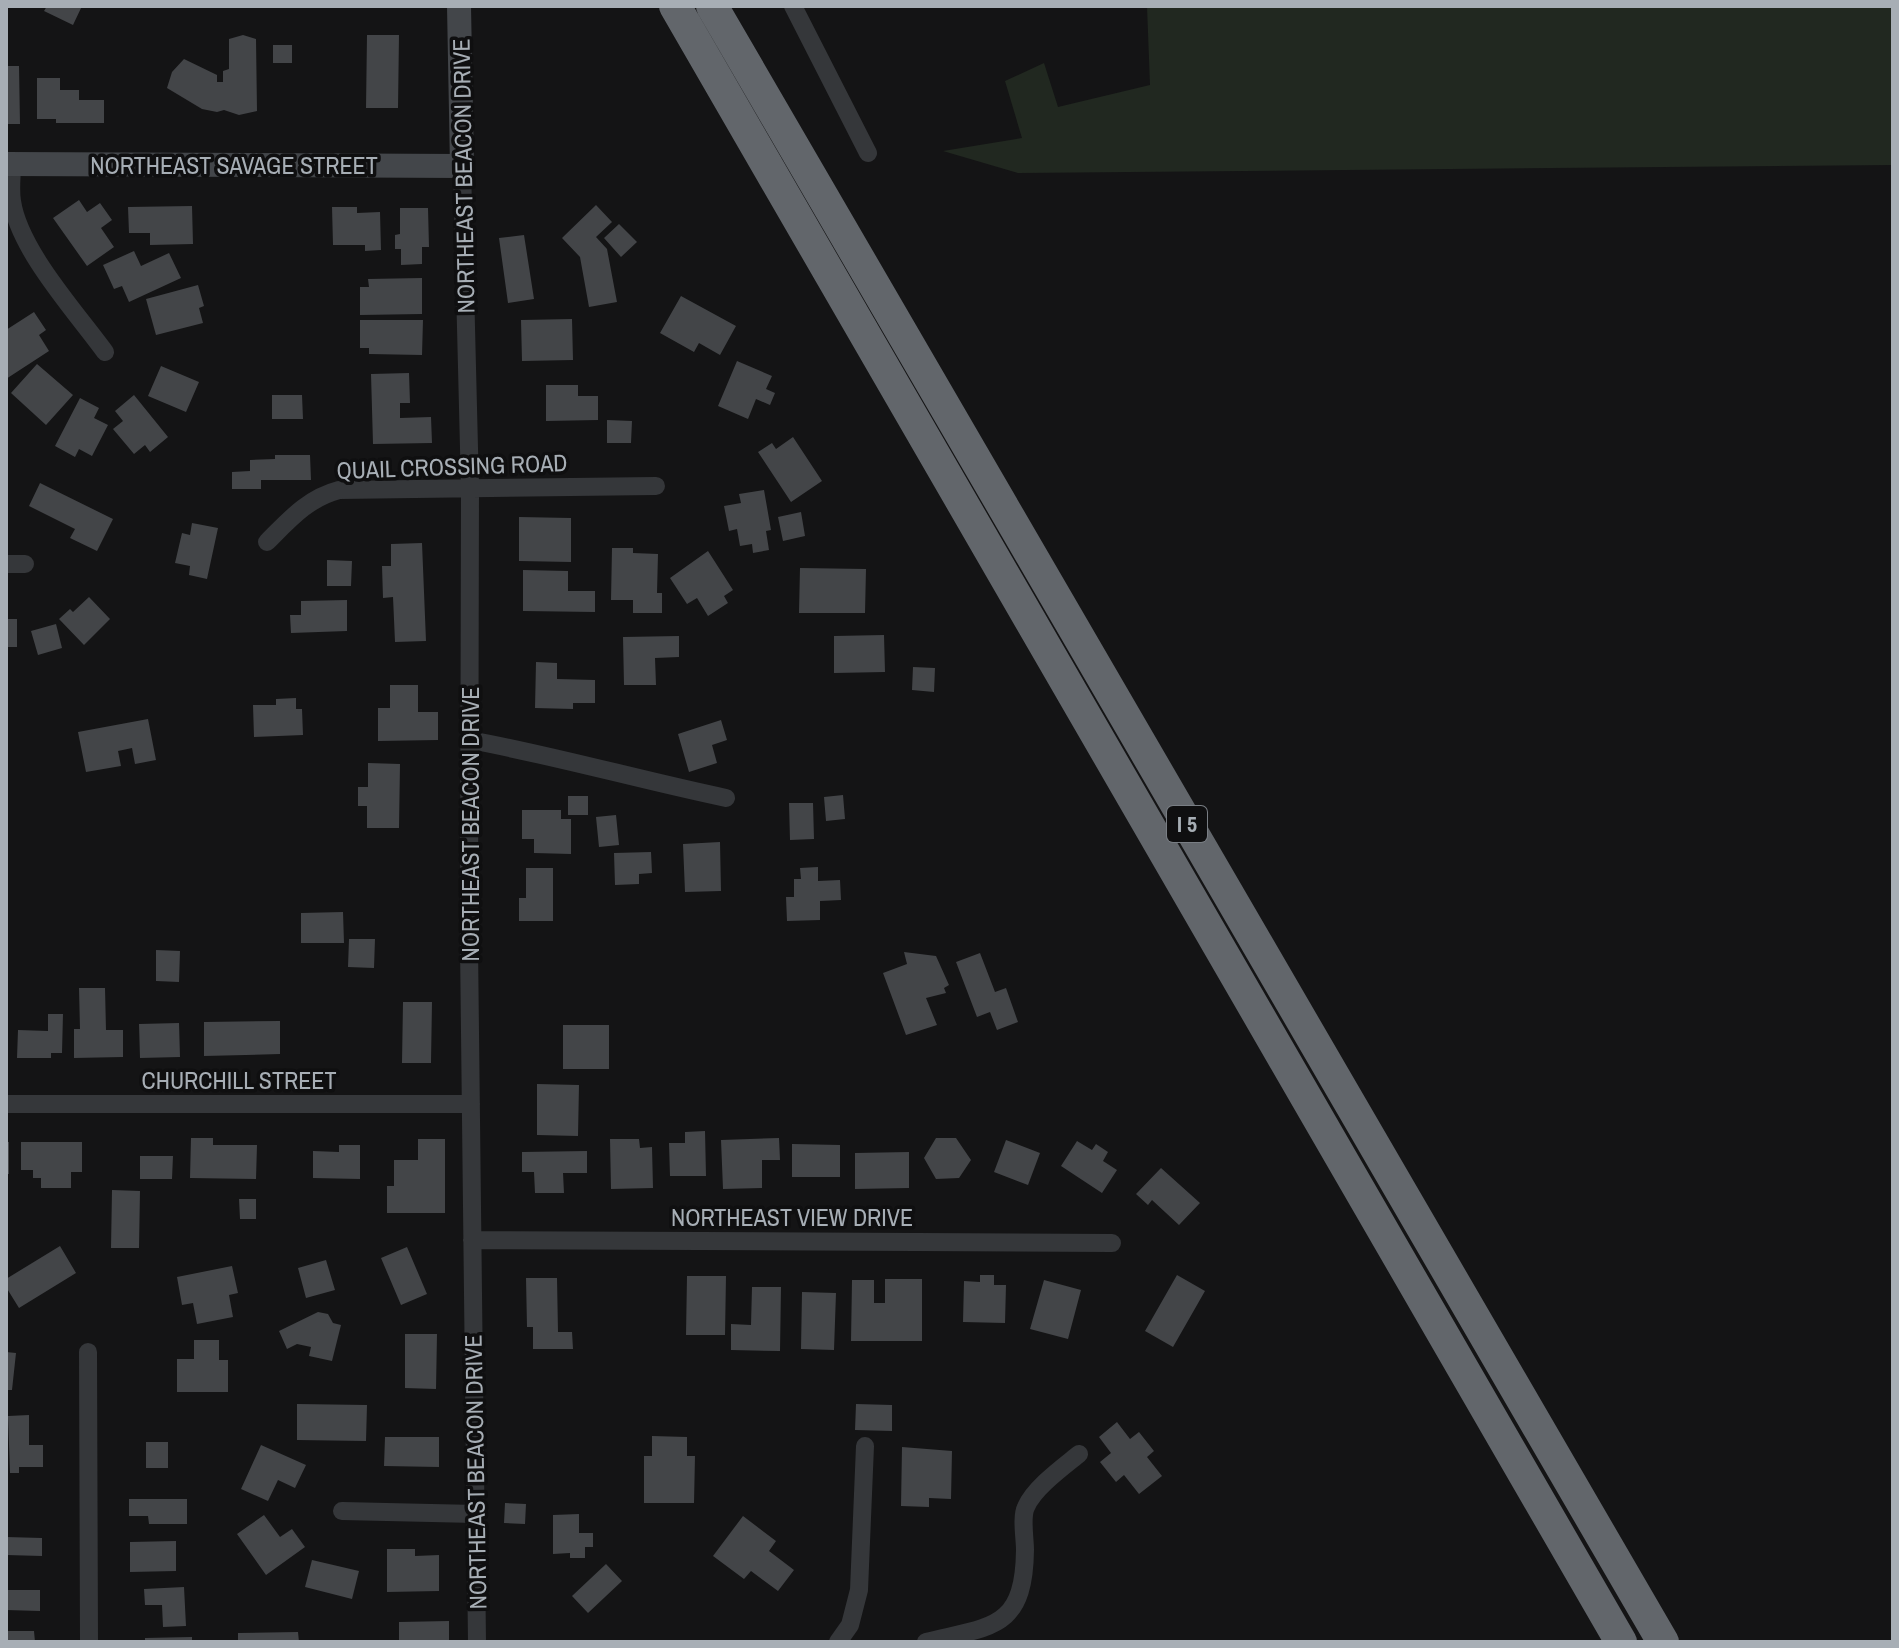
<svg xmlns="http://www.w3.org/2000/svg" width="1899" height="1648" viewBox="0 0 1899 1648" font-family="'Archivo Narrow',sans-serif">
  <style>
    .green { fill: #212820 }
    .building { fill: #434548 }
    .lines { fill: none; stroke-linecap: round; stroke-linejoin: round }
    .street { stroke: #35373a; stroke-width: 18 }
    .secondary { stroke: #43464a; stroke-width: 24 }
    .highway { stroke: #62666b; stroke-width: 32 }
    .labels { text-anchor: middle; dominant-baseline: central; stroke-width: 7; stroke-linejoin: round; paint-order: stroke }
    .shield { fill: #0f0f10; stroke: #797e84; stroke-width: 2 }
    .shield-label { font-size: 22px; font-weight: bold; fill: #a7aeb5 }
    .street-label { font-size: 24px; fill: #a7aeb5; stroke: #0f0f10 }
  </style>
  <rect width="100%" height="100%" fill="#141415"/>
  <path class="green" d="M1147,6H1893V165L1018,173L943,151L1022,138L1005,81L1044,63L1058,107L1150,85Z"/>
  <path class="building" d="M47,6H82L73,25L44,11Z
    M243,35L256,39L257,111L239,115L224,110L217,112L202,109L167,88L172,72L184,59L217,75V82H223V71L229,69V39Z
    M367,35H399L398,108H366Z
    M273,45H292V63H273Z
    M6,66H19L20,124H6Z
    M37,78H60V90H79V100H104V123H56V119H37Z
    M79,200L87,212L100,203L112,220L101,228L114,247L87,266L53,218Z
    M596,205L612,222L596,237L607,249L617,302L589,307L580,257L562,238Z
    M192,206L193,244L150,245V233H129L128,207Z
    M332,207H357V213L380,212L381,250L365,251V245H333Z
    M400,208H428L429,247H422V264L401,265V249H395V235L400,234Z
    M619,224L637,242L621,257L604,238Z
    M524,235L534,299L508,303L499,238Z
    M134,251L141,266L169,253L181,278L129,302L122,286L114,289L103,265Z
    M422,278V314L360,315V287H369L368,279Z
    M198,285L204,306L199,308L203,323L156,335L146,299Z
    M681,296L736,326L720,355L699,343L694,352L660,333Z
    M34,312L46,330L39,335L49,351L6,379V330Z
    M572,319L573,360L522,361L521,320Z
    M360,320H423L422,355L369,354V348H360Z
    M737,361L772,376L766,389L775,393L770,405L756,399L748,419L718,406Z
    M37,364L73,395L46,425L11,393Z
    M161,366L199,382L186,412L148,396Z
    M409,373L410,403H400V418L431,417L432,443L373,444L371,374Z
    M546,385H578V396H598V420L546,421Z
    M134,395L168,437L150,452L145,445L134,454L113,429L123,421L115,411Z
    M272,395H302L303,419H272Z
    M80,398L99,408L94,418L108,425L92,456L79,449L75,457L55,446Z
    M607,420L632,421L631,443H607Z
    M793,437L822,481L791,502L758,452L772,443L776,449Z
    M275,455H310L311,480H261V489H232V472L250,471V460L275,459Z
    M40,483L113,519L97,551L70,538L75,529L29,506Z
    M764,490L771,530L766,531L769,550L753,553L752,544L740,546L737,529L729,531L724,506L741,503L739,494Z
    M801,512L805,536L783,541L778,517Z
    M519,517L571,518V562L519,561Z
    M192,523L218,528L207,579L189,575L190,566L175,563L182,533L190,535Z
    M422,543L426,641L395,642L393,597L383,598L382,566H391V544Z
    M612,548H633V553L658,554L657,593H662V613H633V600H611Z
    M708,551L733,590L724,596L728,603L708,616L697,598L687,604L670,578Z
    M327,560L352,561L351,586H327Z
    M800,568L866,569L865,613H799Z
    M523,570L568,571V591H595V612L523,611Z
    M89,597L110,619L84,645L59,619L70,609L73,612Z
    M347,600V631L291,633L290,615H301V601Z
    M6,619H17V647H6Z
    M56,624L62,648L38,655L31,631Z
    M884,635L885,672L834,673V636Z
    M679,636V657L655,658L656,685H624L623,637Z
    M536,662L557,663V679L595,680V703H573V709L535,708Z
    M913,667L935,668L934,692L912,690Z
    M390,685H418V712H438V740L378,741V708H390Z
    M296,698V709H302L303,735L254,737L253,705H276V699Z
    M148,719L156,760L135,764L132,748L118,751L121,766L86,772L78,732Z
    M721,720L727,740L712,745L717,763L689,772L678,734Z
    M368,763L400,764L399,828H367V806H358V787H368Z
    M843,795L845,819L826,821L824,797Z
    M568,796H588V815H568Z
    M789,803H813L814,839L790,840Z
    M522,810H561V819H571V854L534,853V839H522Z
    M616,815L619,845L599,847L596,817Z
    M720,842L721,891L685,892L683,844Z
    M651,852L652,873L639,874V884L615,885L614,853Z
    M818,867V881L840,880L841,900L820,901V920L787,921L786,897H794V879H801L800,868Z
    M526,868H553V921H519V898H526Z
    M343,912L344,943H301V913Z
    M349,939H375L374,968L348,967Z
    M156,950L180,951L179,982L156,981Z
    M904,952L936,956L949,985L944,988L946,993L926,998L937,1025L906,1035L883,973L907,964Z
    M980,953L995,992L1006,988L1018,1022L997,1030L990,1012L977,1017L956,962Z
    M79,988H105L106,1030H123V1057L74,1058V1029H80Z
    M403,1002H432L431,1063H402Z
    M48,1014H63L62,1053H51V1058H17L18,1030L48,1031Z
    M280,1021V1054L204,1056V1022Z
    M179,1023L180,1057L140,1058L139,1024Z
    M563,1025H609V1069H563Z
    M537,1084L579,1085L578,1136L537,1135Z
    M705,1131L706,1176H670L669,1143H685V1132Z
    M191,1138H213V1145H257L256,1179L190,1178Z
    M779,1138L780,1160H762V1188L723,1189L721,1140Z
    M936,1138H956L971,1160L959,1178L936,1179L924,1158Z
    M418,1139H445V1213H387V1186H394V1160H418Z
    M610,1139H639L640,1148L652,1147L653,1188L611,1189Z
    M1006,1140L1040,1153L1028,1185L994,1172Z
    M1077,1141L1092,1150L1096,1144L1108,1152L1103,1161L1117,1170L1102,1193L1061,1166Z
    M6,1142H9V1174H6Z
    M21,1142H82V1172H71V1188H41V1178H33V1170H21Z
    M792,1144L840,1145V1177H792Z
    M339,1145H360V1179L313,1178V1151L339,1152Z
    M587,1151V1173H563L564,1193H535L534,1172H522V1152Z
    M909,1152V1188L855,1189V1153Z
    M140,1156H173L172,1179H140Z
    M1161,1168L1200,1203L1179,1225L1152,1200L1148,1205L1136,1194Z
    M112,1190L140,1191L139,1248H111Z
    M239,1199H256V1219H240Z
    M60,1246L76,1273L19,1308L6,1287V1279Z
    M407,1247L427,1294L401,1305L381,1258Z
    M326,1260L335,1290L306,1298L298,1268Z
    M232,1266L238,1293L229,1295L233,1317L197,1324L193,1303L182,1305L177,1277Z
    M980,1275H994V1285H1006L1005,1323L963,1322L964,1281L980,1282Z
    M1177,1275L1205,1291L1173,1347L1145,1331Z
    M687,1276H726L725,1335H686Z
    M526,1278H557L558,1332H572L573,1349H533V1327H527Z
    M885,1279H922V1341H851L852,1280H874V1303H885Z
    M1044,1280L1081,1290L1068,1339L1030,1329Z
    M752,1287H781L780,1351L731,1350V1324L751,1325Z
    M802,1292L836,1293L834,1350L801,1349Z
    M318,1312L328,1314L333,1323L341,1325L332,1361L309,1356L311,1347L297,1344L287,1349L279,1331Z
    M405,1334H437L436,1389L405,1388Z
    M194,1340H219V1360H228V1392H177V1359H194Z
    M6,1352L16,1353L12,1390H6Z
    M297,1404L367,1405L366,1441L297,1440Z
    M856,1404L892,1405V1431L855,1430Z
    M29,1415V1445H43V1467H19V1473H10L8,1416Z
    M1117,1422L1130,1439L1139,1432L1154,1451L1147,1457L1162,1476L1139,1494L1124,1475L1116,1482L1100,1462L1111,1453L1099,1437Z
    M652,1436L687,1437V1456H695L694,1503H644V1456H652Z
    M385,1437H439V1467L384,1466Z
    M146,1442H168V1468H146Z
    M261,1445L306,1465L295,1488L278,1480L268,1501L241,1489Z
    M902,1447L952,1451L951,1499L929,1498V1507L901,1506Z
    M129,1499H187V1524H149L148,1516H129Z
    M505,1503L526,1504L525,1524L504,1523Z
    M579,1514V1533H593V1547H585V1558H570V1553L553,1554V1515Z
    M264,1515L280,1537L292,1529L305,1547L266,1575L237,1534Z
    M743,1516L776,1541L769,1551L794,1570L778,1591L751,1571L744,1579L713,1556Z
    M6,1537L42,1538V1556L6,1555Z
    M176,1541V1571L130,1572V1542Z
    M387,1549H415V1556L439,1555V1591L387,1592Z
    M312,1560L359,1571L352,1599L305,1587Z
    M606,1564L622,1581L588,1613L572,1596Z
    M184,1587L186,1626L163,1627L162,1605H145L144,1589Z
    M6,1590H40V1611L6,1610Z
    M449,1621V1642H399V1622Z
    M6,1631H34L35,1642H6Z
    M298,1632L299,1642H238V1633Z
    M192,1637V1642H145V1638Z"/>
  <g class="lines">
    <path class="street" d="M793,6L868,153
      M12,164C12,176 10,189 12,201C19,250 76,312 105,352
      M462,166L470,488L469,945L477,1642
      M267,542C289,520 308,498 339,490L656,486
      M6,564H25
      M470,740C556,756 640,780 726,798
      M6,1104H471
      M472,1240L1112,1243
      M88,1352L89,1642
      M342,1511L476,1514
      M838,1642L850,1625L859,1590L865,1446
      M926,1642C991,1626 1024,1630 1025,1550C1025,1538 1021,1517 1026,1507C1034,1488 1063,1467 1079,1454"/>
    <path class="secondary" d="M6,164L462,166L459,6"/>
    <path class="highway" d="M675,6L1621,1642
      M712,6L1663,1642"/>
  </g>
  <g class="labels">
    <rect class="shield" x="1167" y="806" width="40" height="36" rx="6"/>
    <g class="shield-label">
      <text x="1187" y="824">I 5</text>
    </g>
    <g class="street-label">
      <text x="234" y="165">NORTHEAST SAVAGE STREET</text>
      <text transform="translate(463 176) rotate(-91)">NORTHEAST BEACON DRIVE</text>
      <text transform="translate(452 466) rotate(-2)">QUAIL CROSSING ROAD</text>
      <text transform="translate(470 824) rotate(-90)">NORTHEAST BEACON DRIVE</text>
      <text x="239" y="1080">CHURCHILL STREET</text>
      <text x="792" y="1217">NORTHEAST VIEW DRIVE</text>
      <text transform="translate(475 1472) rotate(-91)">NORTHEAST BEACON DRIVE</text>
    </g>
  </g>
  <rect width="1899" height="1648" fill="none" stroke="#a7aeb5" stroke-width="16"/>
</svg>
